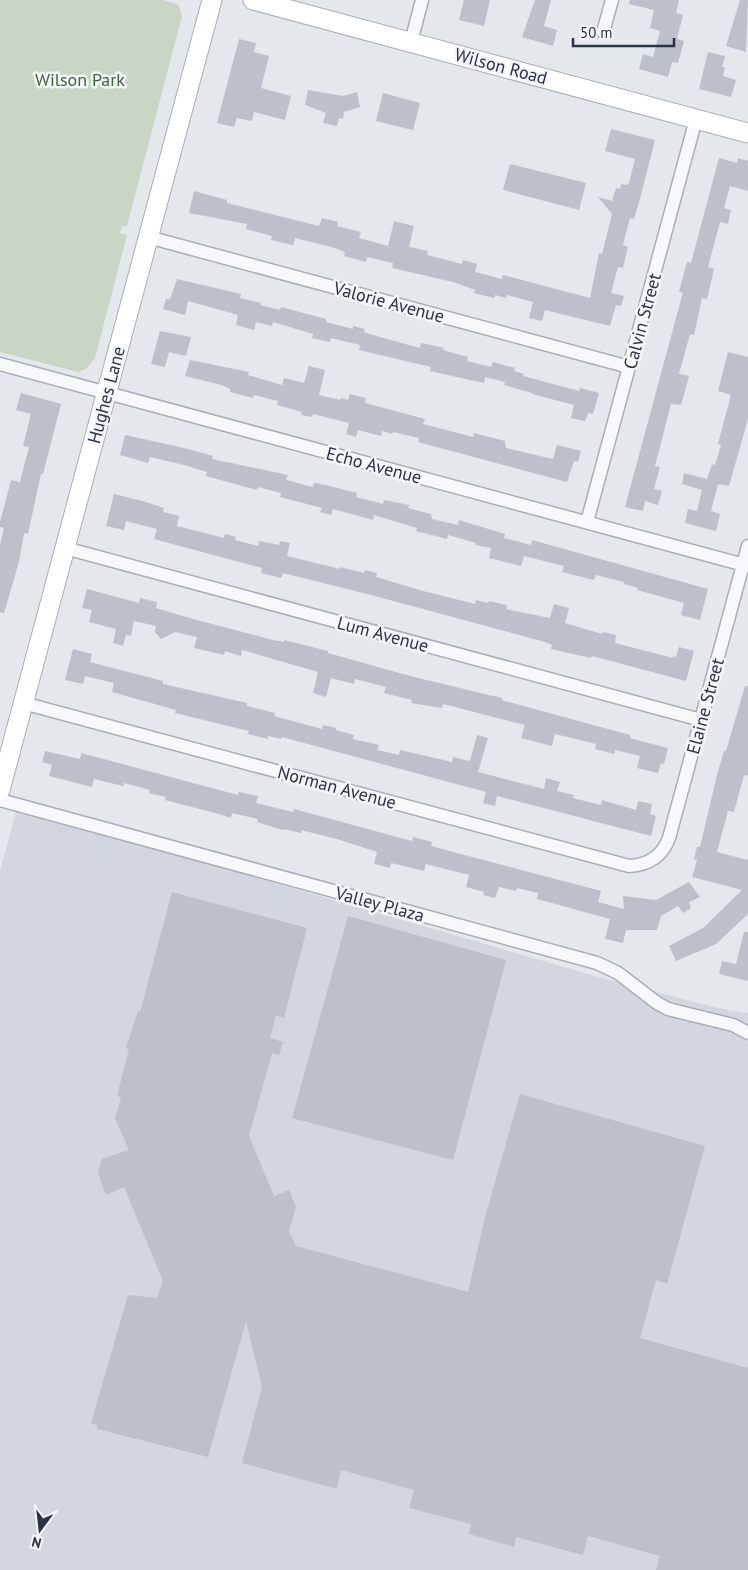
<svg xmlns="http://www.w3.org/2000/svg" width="748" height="1570" viewBox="0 0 748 1570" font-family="'PT Sans',sans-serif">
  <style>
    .built { fill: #d2d6de }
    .green { fill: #c9d6c5 }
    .building { fill: #bbc0ca }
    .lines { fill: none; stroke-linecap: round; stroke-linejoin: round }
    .street-casing { stroke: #a9aeb7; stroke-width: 15 }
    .secondary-casing { stroke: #a9aeb7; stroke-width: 21 }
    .street { stroke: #f7f8fa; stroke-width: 12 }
    .secondary { stroke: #fff; stroke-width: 19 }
    .labels { text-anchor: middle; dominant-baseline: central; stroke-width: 5; stroke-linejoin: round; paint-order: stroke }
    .street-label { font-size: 18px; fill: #2b3445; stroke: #f4f6f9 }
    .park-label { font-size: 18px; fill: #3f6138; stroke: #f4f6f9 }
  </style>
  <rect width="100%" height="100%" fill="#e4e7ec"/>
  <path class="built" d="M17,808L595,976L717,1008L748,1013V1570H0V871Z"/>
  <path class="green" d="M0,0H164L179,5L182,16L127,226H122L120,233L127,235L95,358L86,369L78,372L0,352Z"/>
  <path class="building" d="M464,0H490L484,26L459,20Z
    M535,0H551L544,26L557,30L553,46L522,37Z
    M630,0H679L676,13L683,15L677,39L684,41L678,63L672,62L668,77L639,69L643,54L653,57L660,31L650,28L654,10L629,4Z
    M740,0H748L746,52L726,46Z
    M239,39L256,43L254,52L269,56L261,88L291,96L285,120L254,112L252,121L237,118L234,127L217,123Z
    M708,52L725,56L722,67H725L723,76L736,80L731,97L699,89Z
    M308,90L343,96L357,92L360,107L344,112L343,119L339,118L337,126L323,123L326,113L305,105Z
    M383,93L420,103L413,130L376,121Z
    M611,129L655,140L641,195L634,219L630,218L623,245L628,247L623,268L618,267L611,293L624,296L621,306L616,305L610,326L545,310L542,321L529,318L533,302L507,295L506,298L495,295L494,298L474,293L475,290L453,282L392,268L393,263L367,257L366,262L344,256L345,252L335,248L295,238L293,245L271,240L272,236L246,229L247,224L189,213L194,191L227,200V203L319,226L322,218L338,222L337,226L361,232L359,238L388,246L394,221L414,226L409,247L428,251L427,255L462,264L463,260L477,264L475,272L502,279L503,275L590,298L599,253L602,254L612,214L598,197L612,201L616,188L620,189L621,184L627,185L629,183L635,159L605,151Z
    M719,158L737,163L738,158L748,161V191L730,186L724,208L731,210L728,224L720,222L708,267L714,269L707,299L702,298L694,335L690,334L679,374L689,376L681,405L671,404L655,466L660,467L654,489L662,491L658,505L645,501L643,511L625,507L683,292H679L687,262L691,263Z
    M510,164L586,183L579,210L503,190Z
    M177,279L241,294L240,298L261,303L260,305L280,310L281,307L326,319V322L353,329V326L365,329L364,332L383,338L420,348L421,343L444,348L443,350L468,357L467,361L491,367L493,362L515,368L514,371L524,374L523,376L579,391L580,388L599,393L593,414L588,413L585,421L571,418L574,405L532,394V393L504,385L505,382L485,377L484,383L430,371L431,367L359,350L360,345L331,338L330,342L312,338L313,334L273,322L272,326L256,322L254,330L236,325L238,315L188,301L185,315L163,309L166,299H170Z
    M160,331L191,337L186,356L169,352L165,367L151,364Z
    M728,352L748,357V419L729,486L718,484L711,511L720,514L716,531L685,523L688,509L697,511L702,490L682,484L684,473L707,479L712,464L715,465L721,445L718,444L731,395L718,391Z
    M190,360L249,372L248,375L282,385L284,378L304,383L309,366L325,370L319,395L340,400L341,398L348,400L350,394L366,398L365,403L425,419L423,424L473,437L474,433L505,441L506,448L553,459L557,445L581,451L578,462L574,461L567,482L418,442L419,438L393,432L392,434L382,431L381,436L358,430L356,437L346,434L349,423L313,414L312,417L301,415L302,412L277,405L278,401L254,395L253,398L230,392V389L222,385L185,376Z
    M21,393L61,404L43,474H41L28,534L24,533L19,562L4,613L0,612V545L4,528L0,527V522L11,480L20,482L29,447L23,446L31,414L16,410Z
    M125,435L184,448L213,456L212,459L288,475L286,480L313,487L314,483L326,485L357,493L356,497L383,504L384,500L409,505L408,508L431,514L432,519L458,525L459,520L505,534L504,538L531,545L532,540L708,589L700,620L681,615L684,603L637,590L638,588L624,584V582L596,575L594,580L562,572L564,566L524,556L521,566L489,558L491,548L475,545L476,543L448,535L447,539L416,531L417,528L374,515L373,520L333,509L331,515L320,512L322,508L280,497L281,493L258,487L257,490L206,476L207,472L184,465L150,457L148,463L120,455Z
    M114,494L146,502L164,508L163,512L179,516L177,526L224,538L225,534L236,537L235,540L258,546L259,541L279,545L280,541L290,543L287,556L340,569V567L364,573L365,570L377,573L376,577L423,591L475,604L476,600L488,603L489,601L507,605L506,609L550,618L554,604L569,608L565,623L602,634L603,632L616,635L615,643L673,658V656L676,657L679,647L694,651L686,681L592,656L591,658L551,649L552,645L545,642L371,595L283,573L281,578L261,573L262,568L154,539L157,529L126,521L124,530L106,526Z
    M87,589L139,603L140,598L157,602L156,608L193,619L273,640L284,642V640L328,651V653L410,676L489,695L502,698V700L630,735V738L668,748L664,764L661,763L658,773L637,768L640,756L615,750L614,754L595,749L596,744L555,734L552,746L521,738L525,725L443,704L442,708L411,703L412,700L384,693L386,687L355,679L354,684L331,678L326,697L313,693L318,672L242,650L241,656L225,651L224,655L194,648L197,637L175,632L161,639L155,632L156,626L134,621L131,636L126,635L123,646L113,643L116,629L89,622L92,610L82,608Z
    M73,649L92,654L90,662L163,681V684L247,703V706L275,713L274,716L322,729L323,725L336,728V730L354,735L353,739L379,745L377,750L399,755L400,750L452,762L453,757L470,761L477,735L488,738L478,772L544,789L546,778L560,782L557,791L574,795L573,798L601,805L602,800L636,810L638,801L652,804L650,814L656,816L651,836L497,796L495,806L483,803L486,792L282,737L281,739L268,736V739L248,734L249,731L175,713L176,710L112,692L114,683L85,676L83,684L65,680Z
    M745,686H748V776L744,775L734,812L728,811L717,852L748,860V914L716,944L676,961L669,946L703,928L742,890L692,877L697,860L694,859L697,847H700L717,775L724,751H726Z
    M45,751L80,759L81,753L238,795L239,792L258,796L256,803L293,812L294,809L412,841L413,837L432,842L431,846L601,891L598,902L624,909L623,896L656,900L689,882L700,897L689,902L691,908L683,913L678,906L661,916L657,930H626L623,943L605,939L610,919L537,899L538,893L517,888L516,891L499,887L495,898L483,895L484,892L466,887L469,875L426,864L424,871L391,863L390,868L374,864L377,852L337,839L301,830V833L284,829L283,830L257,822L258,819L232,813L231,818L219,814L165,800L166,797L149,793L150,790L124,783L123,786L94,779L92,787L49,776L52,765L42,762Z
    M172,892L307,928L284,1018L276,1015L270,1038L283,1042L279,1055L272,1053L249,1136L274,1196L289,1190L296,1207L289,1231L296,1246L468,1292L484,1221L520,1094L705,1146L667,1284L656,1280L640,1338L748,1368V1570H656L660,1556L588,1536L583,1555L516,1537L514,1547L469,1534L471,1524L409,1508L414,1490L341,1470L337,1489L242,1463L262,1387L246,1321L208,1457L97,1429L98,1426L91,1423L128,1295L157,1298L163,1281L124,1187L106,1195L98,1173L102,1159L129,1150L115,1118L121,1097L117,1096L129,1049L126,1048L138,1011L140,1012Z
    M348,916L506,960L453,1160L292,1118Z
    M744,932H748V981L719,974L722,961L736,964Z"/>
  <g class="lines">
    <g class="street-casing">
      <path id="street" d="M603,32L612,0
        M411,42L422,0
        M148,237L629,367
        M0,364L748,566
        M587,522L696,119
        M65,548L701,720
        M23,703L629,866C648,865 662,857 669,838L748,546
        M0,800L597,963L618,973L657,1003L668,1009L733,1025L748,1033"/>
    </g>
    <g class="secondary-casing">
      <path id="secondary" d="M253,0L748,133
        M0,790L212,0"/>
    </g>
    <use href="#street" class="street"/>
    <use href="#secondary" class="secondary"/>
  </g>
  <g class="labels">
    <g class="street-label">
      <text transform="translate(501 66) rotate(15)">Wilson Road</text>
      <text transform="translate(389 302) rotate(15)">Valorie Avenue</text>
      <text transform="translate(642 321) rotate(-75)">Calvin Street</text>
      <text transform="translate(106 395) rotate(-75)">Hughes Lane</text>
      <text transform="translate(374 465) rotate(15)">Echo Avenue</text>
      <text transform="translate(383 634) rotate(15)">Lum Avenue</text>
      <text transform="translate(705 706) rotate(-75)">Elaine Street</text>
      <text transform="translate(337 787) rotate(15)">Norman Avenue</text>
      <text transform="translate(380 904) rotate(15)">Valley Plaza</text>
    </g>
    <g class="park-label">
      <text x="80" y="79">Wilson Park</text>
    </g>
  </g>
  <g transform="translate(40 1530) rotate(195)" stroke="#f4f6f9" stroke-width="4" paint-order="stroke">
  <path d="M0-4L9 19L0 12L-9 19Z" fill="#2b3445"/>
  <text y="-8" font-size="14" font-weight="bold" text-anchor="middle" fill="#2b3445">N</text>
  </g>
  <path d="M573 38v8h101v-8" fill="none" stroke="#2b3445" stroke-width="2.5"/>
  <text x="580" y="38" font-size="15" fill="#2b3445" stroke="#f4f6f9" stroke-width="4" paint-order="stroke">50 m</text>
</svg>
